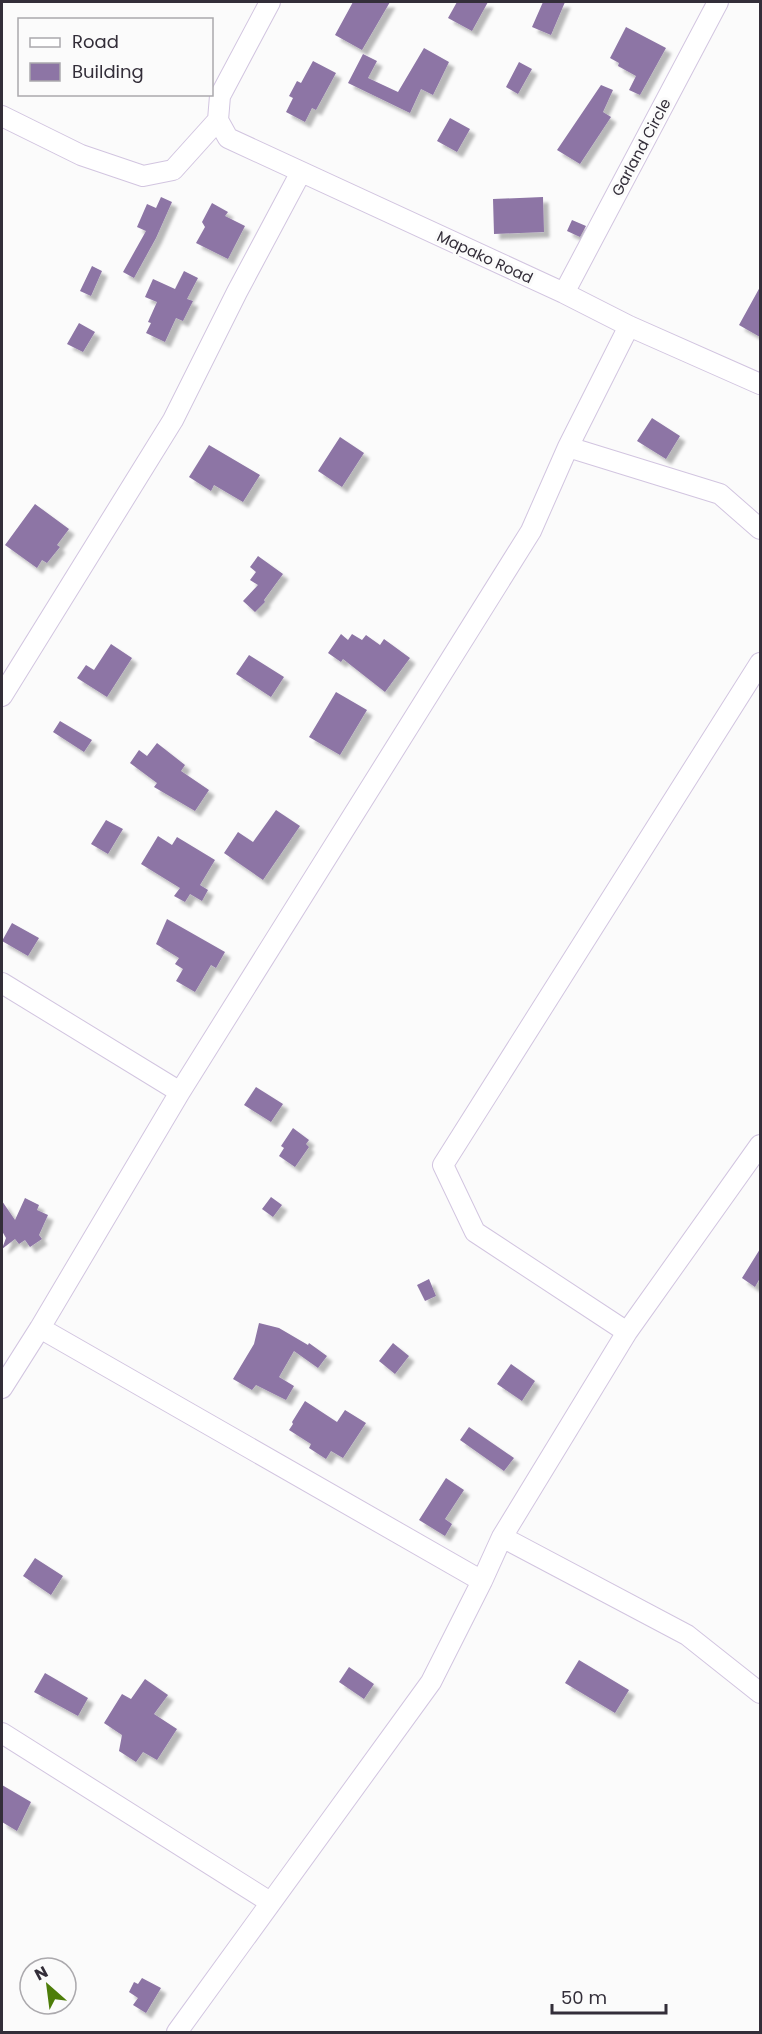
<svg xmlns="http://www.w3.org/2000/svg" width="762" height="2034" viewBox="0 0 762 2034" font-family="Poppins,sans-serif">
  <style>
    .building { fill: #8d75a5; filter: url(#shadow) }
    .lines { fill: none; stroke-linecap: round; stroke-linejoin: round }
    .minor-casing { stroke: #d2c5e0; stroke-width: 22 }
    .minor { stroke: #fff; stroke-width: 20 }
    .labels { text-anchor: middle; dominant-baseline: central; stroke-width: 6; stroke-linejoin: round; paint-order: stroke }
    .street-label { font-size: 15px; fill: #332e39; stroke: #fbfbfb }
  </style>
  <defs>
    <filter id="shadow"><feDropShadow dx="5.5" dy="5.5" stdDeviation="1.5" flood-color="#0004"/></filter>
  </defs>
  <rect width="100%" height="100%" fill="#fbfbfb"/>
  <path class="building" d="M353,2H390L362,50L335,35Z
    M457,2H488L472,31L448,18Z
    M543,2H565L551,35L532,27Z
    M626,27L666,48L640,95L629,90L636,76L618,66L619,63L610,58Z
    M424,48L449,62L433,95L421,89L410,113L348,83L363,54L377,61L368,78L398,92Z
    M313,61L336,73L316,110L312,108L305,122L286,112L293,98L289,96L297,81L301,83Z
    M519,62L532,69L518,94L506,87Z
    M601,85L613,90L603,112L611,117L580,164L557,150Z
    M450,118L470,129L457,152L437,141Z
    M161,197L172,202L156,238L134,278L123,272L146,231L137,227L147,204L156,208Z
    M543,197L544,232L494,234L493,199Z
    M212,203L228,212L225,216L245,226L228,259L196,243L205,227L202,222Z
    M572,220L586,226L580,237L567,231Z
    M92,266L102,271L91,296L80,291Z
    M184,271L198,278L187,299L193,301L183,321L176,318L165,342L146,333L151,323L148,322L157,302L145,297L153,279L175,289Z
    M760,287V337L739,325Z
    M79,323L95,332L83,352L67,344Z
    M652,418L680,436L666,459L637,441Z
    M340,437L364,453L342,487L318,471Z
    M209,445L260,475L243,502L214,485L211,491L189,477Z
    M35,504L69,529L57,545L60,547L47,563L42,560L37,568L5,545Z
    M258,556L283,574L264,600L265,602L255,612L243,601L258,585L250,580L256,572L250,567Z
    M341,634L348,640L352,634L362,640L366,635L380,645L384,639L410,658L385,692L343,659L341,662L328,653Z
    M111,644L132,658L107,697L77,678L86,665L94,670Z
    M249,655L284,677L271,697L236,674Z
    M336,692L367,710L340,755L309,737Z
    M60,721L92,740L84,752L53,732Z
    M157,743L185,765L181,771L209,790L195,811L154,787L157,783L130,763L139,750L147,756Z
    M276,810L300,826L263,880L224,853L238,832L253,842Z
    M106,820L123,829L108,854L91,844Z
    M158,836L172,845L177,837L215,860L200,885L208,890L202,901L190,894L185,902L174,896L180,888L141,864Z
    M167,919L225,952L216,968L211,965L195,992L176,981L183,969L175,964L179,958L156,944Z
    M12,923L39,938L28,956L2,941Z
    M256,1087L283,1104L271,1122L244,1105Z
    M293,1128L309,1140L306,1144L309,1147L295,1167L279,1156L284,1148L281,1146Z
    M271,1197L282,1205L273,1217L262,1209Z
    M25,1198L39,1205L37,1210L48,1215L39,1235L42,1239L30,1247L25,1240L19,1244L15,1239L2,1249L6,1238L2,1231V1201L15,1220Z
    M760,1249V1278L755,1287L742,1278Z
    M429,1279L436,1296L425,1301L417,1285Z
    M259,1323L279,1328L308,1345L309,1343L327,1356L318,1368L294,1351L279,1377L294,1386L286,1400L256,1385L252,1390L233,1379L254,1344Z
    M393,1343L409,1356L395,1374L379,1361Z
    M511,1364L535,1381L522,1401L497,1384Z
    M305,1401L337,1422L345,1410L366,1423L343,1458L331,1451L326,1459L309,1448L311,1444L289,1430L293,1424L292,1422Z
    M469,1427L514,1458L504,1471L460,1440Z
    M446,1478L464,1490L445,1519L452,1524L445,1536L419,1520Z
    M35,1558L63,1576L51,1595L23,1576Z
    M579,1660L629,1690L615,1713L565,1683Z
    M349,1667L374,1684L364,1699L339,1682Z
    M45,1673L88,1698L78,1716L34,1692Z
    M145,1679L168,1695L154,1714L177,1729L157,1760L143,1752L136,1762L119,1751L122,1735L104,1723L122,1694L131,1699Z
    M2,1785L31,1802L17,1831L2,1822Z
    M142,1978L161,1988L146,2013L133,2005L138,1998L129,1992L134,1982L138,1984Z"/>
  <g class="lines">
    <g class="minor-casing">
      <path id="minor" d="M2,116L81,155L143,176L173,170L218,120
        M218,120L228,138L564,293L629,326L760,384
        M218,120L220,96L270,2
        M564,293L718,2
        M568,447L720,494L760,529
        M2,696L173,420L237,292L301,172
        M2,983L180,1092
        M40,1328L482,1581
        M627,1332L475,1232L443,1165L760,663
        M2,1388L40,1328L180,1092L531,531L568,447L629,326
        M502,1537L687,1635L760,1693
        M2,1733L270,1902
        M177,2032L431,1682L482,1581L502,1537L627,1332L760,1145"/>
    </g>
    <use href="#minor" class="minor"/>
  </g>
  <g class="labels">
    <g class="street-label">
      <text transform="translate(641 147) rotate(-62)">Garland Circle</text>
      <text transform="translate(485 257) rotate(25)">Mapako Road</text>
    </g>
  </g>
  <rect width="762" height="2034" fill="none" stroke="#332e39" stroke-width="6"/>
  <rect x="18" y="18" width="195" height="78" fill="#fbfbfb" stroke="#aba9ad" stroke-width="1.5"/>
  <rect x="30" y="38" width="30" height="9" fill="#ffffff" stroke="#aba9ad" stroke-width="1.5"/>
  <text x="72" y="48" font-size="18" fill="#332e39">Road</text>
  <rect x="30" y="63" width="30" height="18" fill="#8d75a5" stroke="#aba9ad" stroke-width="1.5"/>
  <text x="72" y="78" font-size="18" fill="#332e39">Building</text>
  <g transform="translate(48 1986) rotate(332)"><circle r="28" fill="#fbfbfb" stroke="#aba9ad" stroke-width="1.5"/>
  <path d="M0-4.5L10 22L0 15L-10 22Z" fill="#4d7d09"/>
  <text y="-9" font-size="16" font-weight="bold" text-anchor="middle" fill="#332e39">N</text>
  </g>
  <path d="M552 2004v9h114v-9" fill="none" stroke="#332e39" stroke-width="3"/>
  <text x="561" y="2004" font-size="18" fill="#332e39" stroke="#fbfbfb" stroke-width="4.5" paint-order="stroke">50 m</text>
</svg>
